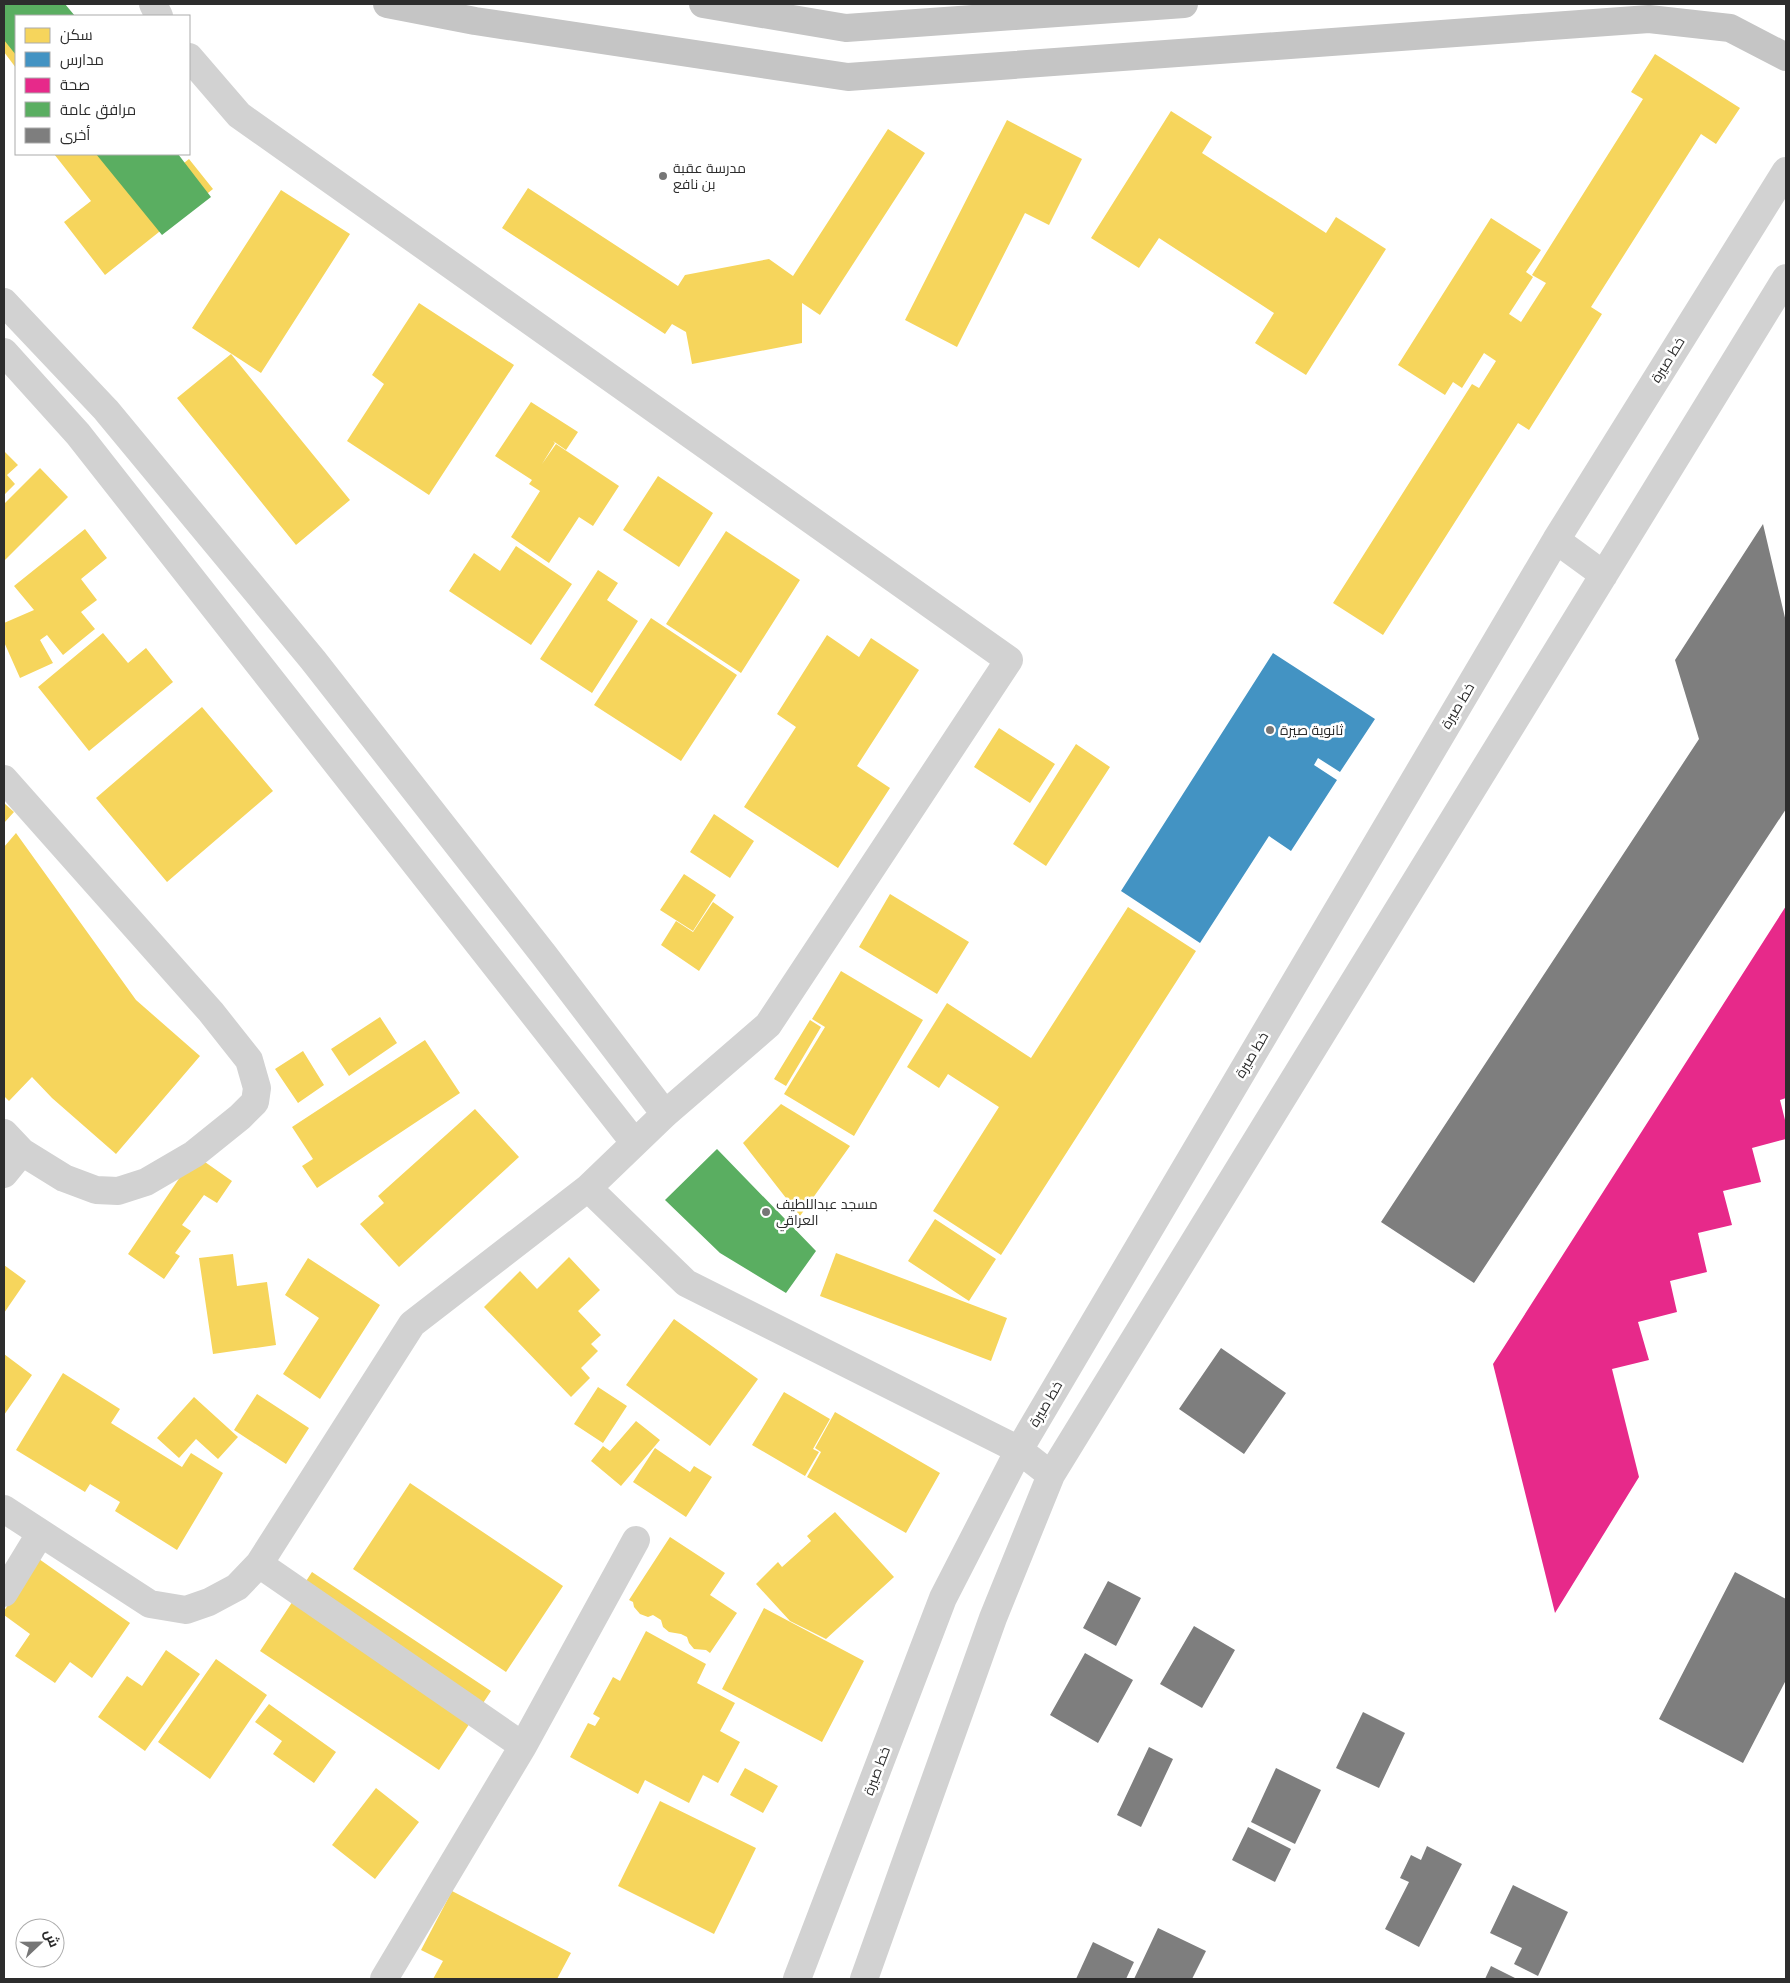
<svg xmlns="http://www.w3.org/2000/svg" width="1790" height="1983" viewBox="0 0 1790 1983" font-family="'Varela Round',Cairo,sans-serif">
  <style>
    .homes { fill: #f6d55c }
    .schools { fill: #4393c3 }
    .health { fill: #e7298a }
    .public { fill: #5aae61 }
    .building { fill: #7e7e7e }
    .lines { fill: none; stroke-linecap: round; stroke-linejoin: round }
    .minor { stroke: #d2d2d2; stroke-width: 28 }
    .major { stroke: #c5c5c5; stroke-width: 28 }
    .poi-dot { fill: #767676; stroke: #fff; stroke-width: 2 }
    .labels { text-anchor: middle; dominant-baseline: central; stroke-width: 5; stroke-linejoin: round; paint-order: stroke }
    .poi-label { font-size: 14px; fill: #2d2d2d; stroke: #fff; text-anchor: start }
    .street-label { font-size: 14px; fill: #2d2d2d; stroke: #fff }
  </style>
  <rect width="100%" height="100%" fill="#fff"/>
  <path class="homes" d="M4,4H18L4,15Z
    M4,24L16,40V68L4,52Z
    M1655,54L1740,108L1716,144L1701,134L1591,307L1602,314L1529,430L1518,423L1383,635L1333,603L1472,384L1479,388L1496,361L1484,353L1462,388L1453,382L1445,395L1398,365L1491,218L1541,250L1526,272L1533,277L1509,314L1521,322L1546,283L1532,275L1643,99L1631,92Z
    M1171,111L1212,137L1202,153L1326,233L1336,217L1386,249L1306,375L1255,343L1274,313L1159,238L1139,268L1091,238Z
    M1007,120L1082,159L1049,225L1025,213L957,347L905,320Z
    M888,129L925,153L820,315L802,303V343L692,364L686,332L672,324L665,334L502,228L528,188L678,286L685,275L769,259L793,276Z
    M54,154H107L141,197L189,159L213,189L105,275L64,222L91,201Z
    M281,190L350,234L261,373L192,328Z
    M419,303L514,365L429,495L347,441L384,384L372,375Z
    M231,354L350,500L296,545L177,398Z
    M531,402L578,432L566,450L553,441L555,443L542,464L556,444L619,486L593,526L579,517L549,563L511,537L540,491L529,484L532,480L495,456Z
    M4,451L18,465L7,475L15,484L4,495Z
    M40,468L68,497L4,561V504Z
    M658,476L713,513L679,567L623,530Z
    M85,529L107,558L81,579L97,600L81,612L95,629L63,655L47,635L40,640L53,663L20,678L4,642V623L34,610L14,586Z
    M726,531L800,580L741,673L666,624Z
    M516,546L572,584L531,645L449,591L474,553L500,571Z
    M598,570L618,583L607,600L638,621L592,693L540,659Z
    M651,618L737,675L681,761L594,705Z
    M103,633L128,663L146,648L173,682L89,751L38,687Z
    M827,635L859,657L871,638L919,670L857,766L890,788L838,868L744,807L796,727L777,714Z
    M202,707L273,791L167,882L96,798Z
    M999,728L1055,764L1030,803L974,767Z
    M1076,744L1110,767L1046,866L1013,844Z
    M4,803L14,812L4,823Z
    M714,814L754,841L730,878L690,852Z
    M16,833L136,1000L200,1056L116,1154L52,1098L32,1077L9,1101L4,1096V847Z
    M684,874L716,895L693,931L660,910Z
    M890,894L969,942L937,994L859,947Z
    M713,902L734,917L699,971L661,945L676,921L693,932Z
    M1128,907L1196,951L1001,1255L933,1211L999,1107L948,1074L939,1088L907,1067L947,1003L1031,1058Z
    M841,971L923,1020L854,1136L784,1094L825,1027L812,1019Z
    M380,1017L397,1043L349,1076L331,1049Z
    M810,1020L821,1027L786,1086L774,1079Z
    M425,1040L460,1093L317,1188L302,1166L313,1159L292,1127Z
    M303,1051L324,1085L298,1103L275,1069Z
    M781,1104L850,1146L800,1216L743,1143Z
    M475,1109L519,1157L399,1267L360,1224L384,1203L378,1196Z
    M195,1155L232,1181L217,1203L204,1195L182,1225L191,1231L175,1253L180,1256L164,1279L128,1254Z
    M935,1219L996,1259L969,1301L908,1261Z
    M836,1253L1007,1318L991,1361L820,1296Z
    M233,1254L237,1286L267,1282L276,1345L213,1354L199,1258Z
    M569,1257L600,1290L578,1311L601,1335L591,1344L598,1351L581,1368L590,1378L571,1397L484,1307L520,1271L537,1289Z
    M308,1258L380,1305L320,1399L283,1374L319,1318L285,1295Z
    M4,1265L26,1281L4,1313Z
    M674,1319L758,1379L710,1446L626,1385Z
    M4,1354L32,1375L4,1415Z
    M63,1373L120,1409L111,1423L182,1467L191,1453L223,1473L177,1550L115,1511L120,1502L90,1484L85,1492L16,1450Z
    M598,1387L627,1406L603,1443L574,1424Z
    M784,1392L830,1419L813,1449L819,1452L805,1476L752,1445Z
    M257,1394L309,1428L286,1464L234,1430Z
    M194,1397L238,1437L218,1459L196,1439L179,1458L157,1438Z
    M835,1412L940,1473L906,1533L807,1477L821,1452L815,1448Z
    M636,1421L660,1440L621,1486L591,1461L603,1446L610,1451Z
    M655,1448L690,1472L694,1466L712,1477L686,1517L633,1482Z
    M410,1483L563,1586L506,1672L353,1569Z
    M835,1512L894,1577L826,1639L790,1621L756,1584L778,1562L782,1567L811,1541L807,1536Z
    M670,1537L725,1573L710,1595L737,1613L710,1653L706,1650L694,1649L689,1643L687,1637L681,1634L669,1632L663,1627L661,1620L653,1615L648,1617L640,1614L634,1607L633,1602L629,1600Z
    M39,1559L130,1623L92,1678L70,1662L55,1683L15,1656L30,1634L4,1615V1611Z
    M312,1572L491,1691L439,1770L260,1651Z
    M764,1608L864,1661L822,1742L722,1689Z
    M646,1631L706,1664L697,1683L735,1703L720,1731L740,1742L718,1783L703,1775L689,1803L645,1780L638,1794L570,1757L588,1723L595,1726L600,1718L593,1714L613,1677L620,1681Z
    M166,1650L200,1674L145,1751L98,1717L127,1676L142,1686Z
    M216,1659L267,1695L210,1779L158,1742Z
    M269,1704L336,1752L314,1783L273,1754L282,1741L255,1722Z
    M745,1768L778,1786L763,1813L730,1795Z
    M376,1788L419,1822L375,1879L332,1845Z
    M660,1801L756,1848L714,1934L618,1886Z
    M452,1891L571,1953L557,1979H433L443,1961L421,1950Z"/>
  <path class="schools" d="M1273,653L1375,719L1340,772L1318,758L1314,765L1337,780L1291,851L1269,836L1200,943L1121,891Z"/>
  <path class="health" d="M1786,906V1098L1780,1100L1786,1124V1139L1752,1148L1761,1182L1723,1191L1732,1225L1698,1233L1707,1272L1670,1281L1677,1312L1638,1322L1649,1360L1612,1369L1639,1477L1555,1613L1493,1364Z"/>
  <path class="public" d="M4,4H65L75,16H16V55L4,40Z
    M96,154H178L211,197L162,235Z
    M717,1149L816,1251L786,1293L720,1253L665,1200Z"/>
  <path class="building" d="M1763,524L1786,622V809L1474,1283L1381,1222L1699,739L1675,660Z
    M1221,1348L1286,1393L1244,1454L1179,1409Z
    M1735,1572L1786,1599V1680L1743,1763L1659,1719Z
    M1108,1581L1141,1598L1116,1646L1083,1628Z
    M1194,1626L1235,1650L1202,1708L1160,1684Z
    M1085,1653L1133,1680L1098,1743L1050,1715Z
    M1363,1712L1405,1733L1379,1788L1336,1768Z
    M1149,1747L1173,1759L1141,1827L1117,1815Z
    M1276,1768L1321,1790L1295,1844L1251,1822Z
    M1248,1827L1291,1849L1275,1882L1232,1860Z
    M1427,1846L1462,1864L1419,1947L1385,1929L1409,1882L1400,1878L1411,1855L1421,1860Z
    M1513,1885L1568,1912L1538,1976L1514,1964L1522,1948L1490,1933Z
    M1158,1928L1206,1951L1192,1979H1134Z
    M1093,1942L1134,1962L1126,1979H1076Z
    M1491,1966L1517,1979H1485Z"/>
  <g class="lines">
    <path class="minor" d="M153,4L159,16
      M4,302L106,410L313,660L544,955L665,1114
      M4,352L78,434L634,1142
      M1556,540L1604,575
      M4,779L211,1012L249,1060L257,1088L255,1102L240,1117L194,1154L146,1182L118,1191L96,1190L64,1178L22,1152L4,1133
      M4,1174L22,1152
      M588,1188L686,1283L1019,1450L1051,1475
      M4,1509L150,1604L186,1610L209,1602L237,1587L259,1564L412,1324L588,1188L665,1114L768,1025L1009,660L239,115L189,57
      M259,1564L523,1746
      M4,1593L40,1534
      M384,1979L523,1746L636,1540
      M797,1979L943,1598L1019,1450L1556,540L1786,171
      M864,1979L993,1618L1051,1475L1786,278"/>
    <path class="major" d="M387,4L475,21L848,77L1649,19L1730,28L1786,57
      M703,4L846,28L1184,4"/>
  </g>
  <g class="poi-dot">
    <circle cx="663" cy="176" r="5"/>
    <circle cx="1270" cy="730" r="5"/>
    <circle cx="766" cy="1212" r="5"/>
  </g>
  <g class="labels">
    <g class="poi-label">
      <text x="673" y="168">مدرسة عقبة<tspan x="673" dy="16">بن نافع</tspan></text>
      <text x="1280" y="730">ثانوية صيرة</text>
      <text x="776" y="1204">مسجد عبداللطيف<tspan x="776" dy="16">العراقي</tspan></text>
    </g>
    <g class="street-label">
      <text transform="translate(1668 360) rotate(-58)">خط صيرة</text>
      <text transform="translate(1458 706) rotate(-59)">خط صيرة</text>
      <text transform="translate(1252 1055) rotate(-59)">خط صيرة</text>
      <text transform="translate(1046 1404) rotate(-59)">خط صيرة</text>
      <text transform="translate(877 1771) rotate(-69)">خط صيرة</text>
    </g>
  </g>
  <rect width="1790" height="1983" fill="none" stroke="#2d2d2d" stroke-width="10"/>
  <rect x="15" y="15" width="175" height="140" fill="#ffffff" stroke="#ababab"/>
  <rect x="25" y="28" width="25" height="15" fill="#f6d55c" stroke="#ababab"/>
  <text x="60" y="40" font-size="15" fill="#2d2d2d">سكن</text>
  <rect x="25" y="52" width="25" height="15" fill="#4393c3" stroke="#ababab"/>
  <text x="60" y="65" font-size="15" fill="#2d2d2d">مدارس</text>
  <rect x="25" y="78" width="25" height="15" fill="#e7298a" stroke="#ababab"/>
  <text x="60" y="90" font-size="15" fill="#2d2d2d">صحة</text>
  <rect x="25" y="102" width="25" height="15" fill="#5aae61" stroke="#ababab"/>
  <text x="60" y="115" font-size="15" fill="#2d2d2d">مرافق عامة</text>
  <rect x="25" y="128" width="25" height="15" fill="#7e7e7e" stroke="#ababab"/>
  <text x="60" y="140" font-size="15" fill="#2d2d2d">أخرى</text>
  <g transform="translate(40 1943) rotate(68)"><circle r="24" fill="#ffffff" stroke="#ababab"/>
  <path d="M0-4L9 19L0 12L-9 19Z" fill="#767676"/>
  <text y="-8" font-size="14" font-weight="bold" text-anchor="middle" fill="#2d2d2d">ش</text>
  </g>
</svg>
